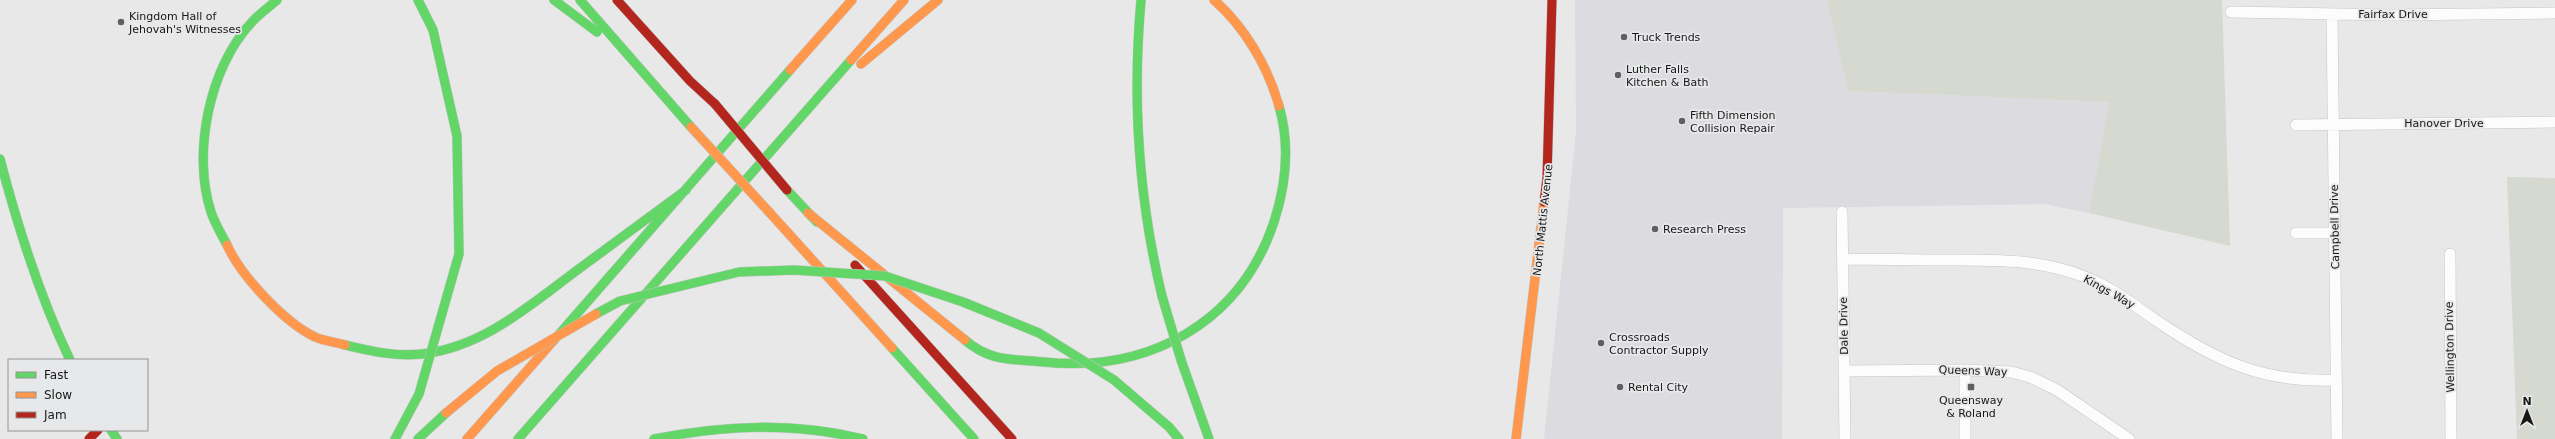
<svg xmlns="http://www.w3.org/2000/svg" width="2555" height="439" viewBox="0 0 2555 439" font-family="'DejaVu Sans',sans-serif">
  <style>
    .built { fill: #dbdbe0 }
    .green { fill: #d6d9cf }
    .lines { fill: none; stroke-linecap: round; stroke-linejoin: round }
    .street-casing { stroke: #c5c5c5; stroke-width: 12 }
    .fast-casing { stroke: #c5c5c5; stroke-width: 10 }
    .slow-casing { stroke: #c5c5c5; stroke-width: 10 }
    .jam-casing { stroke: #c5c5c5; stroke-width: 10 }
    .street { stroke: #fcfcfc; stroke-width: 11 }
    .fast { stroke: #63d668; stroke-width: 9 }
    .slow { stroke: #ff974d; stroke-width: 9 }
    .jam { stroke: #b3261e; stroke-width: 9 }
    .fast-bridge-casing { stroke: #c5c5c5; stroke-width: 10; stroke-linecap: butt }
    .slow-bridge-casing { stroke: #c5c5c5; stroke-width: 10; stroke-linecap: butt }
    .jam-bridge-casing { stroke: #c5c5c5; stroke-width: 10; stroke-linecap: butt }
    .fast-bridge { stroke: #63d668; stroke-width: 9 }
    .slow-bridge { stroke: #ff974d; stroke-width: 9 }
    .jam-bridge { stroke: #b3261e; stroke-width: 9 }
    .poi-dot { fill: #606061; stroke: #e7e8e9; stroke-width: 1.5 }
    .labels { text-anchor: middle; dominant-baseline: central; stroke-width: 3.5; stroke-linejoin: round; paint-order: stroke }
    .street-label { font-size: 11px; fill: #171718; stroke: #e7e8e9 }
    .poi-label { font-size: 11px; fill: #171718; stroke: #e7e8e9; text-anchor: start }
  </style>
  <rect width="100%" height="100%" fill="#e8e8e8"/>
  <path class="built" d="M1575,0H1827L1848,91L2109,102L2089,213L2044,204L1783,208L1782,439H1544L1576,133Z"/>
  <path class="green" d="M1827,0H2222L2230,246L2089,213L2109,102L1848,91Z
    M2507,177L2555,178V439H2517Z"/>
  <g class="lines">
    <g class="street-casing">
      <path id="street" d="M2231,12L2389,15L2555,13
        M2332,14L2337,439
        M2296,125L2555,122
        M1842,212L1845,439
        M2296,233H2335
        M2450,254L2451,439
        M1843,259C1878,259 1913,260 1948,260C1995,260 2041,259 2085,277C2111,287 2134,305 2157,321C2216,361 2263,383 2336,380
        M1965,370V439
        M1845,371L1965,370L2011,372L2030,377L2057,390L2129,439"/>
    </g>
    <g class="fast-casing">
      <path id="fast" d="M418,0L433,30L457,136L459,254
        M554,0L597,32
        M580,0L691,127
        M1141,0C1132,101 1138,197 1162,296
        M0,159C18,228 39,295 70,360
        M787,190L817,222
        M227,245C222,235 215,224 211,212C192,154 209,67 252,22C259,14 269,7 277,0
        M554,340L790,70
        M965,340C990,362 1013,359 1044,362C1149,373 1240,323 1274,222C1286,185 1290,144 1279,106
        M345,345C371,351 395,357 422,354C483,347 529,306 576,271C613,244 649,217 686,190
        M892,348L974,439
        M1181,360L1209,439
        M1114,380L1169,427L1179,439
        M111,430L117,439
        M395,439L419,394
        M418,439L446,413
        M518,439L851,60
        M654,439C725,425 792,422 863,439"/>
    </g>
    <g class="slow-casing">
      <path id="slow" d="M1214,0C1245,27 1268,67 1279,106
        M851,60L904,0
        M861,64L938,0
        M790,70L852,0
        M770,213L892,348
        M808,213L965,340
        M227,245C241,276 284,322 315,337C324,341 335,342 345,345
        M467,439L554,340
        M1516,439L1544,202"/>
    </g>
    <g class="jam-casing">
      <path id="jam" d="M617,0L690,81L715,104
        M1544,202L1547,178L1552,0
        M855,265L1012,439
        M89,439L98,430"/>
    </g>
    <use href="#street" class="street"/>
    <use href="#fast" class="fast"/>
    <use href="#slow" class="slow"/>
    <use href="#jam" class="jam"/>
    <g class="fast-bridge-casing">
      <path id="fast-bridge" d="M1162,296L1181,360
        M596,314L620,301L739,272L794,270L885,276L963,302L1039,333L1114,380
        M419,394L459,254"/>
    </g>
    <g class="slow-bridge-casing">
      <path id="slow-bridge" d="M691,127L770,213
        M446,413L497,371L596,314"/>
    </g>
    <g class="jam-bridge-casing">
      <path id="jam-bridge" d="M715,104L787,190"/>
    </g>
    <use href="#fast-bridge" class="fast-bridge"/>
    <use href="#slow-bridge" class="slow-bridge"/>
    <use href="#jam-bridge" class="jam-bridge"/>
  </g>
  <g class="poi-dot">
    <circle cx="121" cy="22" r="4"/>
    <circle cx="1624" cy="37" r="4"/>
    <circle cx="1618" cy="75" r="4"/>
    <circle cx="1682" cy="121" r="4"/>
    <circle cx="1655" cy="229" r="4"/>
    <circle cx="1601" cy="343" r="4"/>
    <circle cx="1620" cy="387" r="4"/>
    <rect x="1967" y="383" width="8" height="8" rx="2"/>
  </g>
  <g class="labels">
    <g class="street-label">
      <text x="2393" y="14">Fairfax Drive</text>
      <text x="2444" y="123">Hanover Drive</text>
      <text transform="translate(1543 220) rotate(-84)">North Mattis Avenue</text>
      <text transform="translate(2335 227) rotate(-91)">Campbell Drive</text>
      <text transform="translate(2109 292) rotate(29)">Kings Way</text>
      <text transform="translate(1844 326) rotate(-91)">Dale Drive</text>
      <text transform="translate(2450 347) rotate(-91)">Wellington Drive</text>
      <text transform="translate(1973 371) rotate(2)">Queens Way</text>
    </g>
    <g class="poi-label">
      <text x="129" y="16">Kingdom Hall of<tspan x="129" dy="13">Jehovah's Witnesses</tspan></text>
      <text x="1632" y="37">Truck Trends</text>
      <text x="1626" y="69">Luther Falls<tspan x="1626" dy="13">Kitchen &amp; Bath</tspan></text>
      <text x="1690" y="115">Fifth Dimension<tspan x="1690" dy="13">Collision Repair</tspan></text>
      <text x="1663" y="229">Research Press</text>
      <text x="1609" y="337">Crossroads<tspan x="1609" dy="13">Contractor Supply</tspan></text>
      <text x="1628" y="387">Rental City</text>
      <text x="1971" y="400" text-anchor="middle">Queensway<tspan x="1971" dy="13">&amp; Roland</tspan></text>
    </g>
  </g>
  <rect x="8" y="359" width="140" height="72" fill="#e7e8e9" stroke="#949495"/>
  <rect x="16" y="372" width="20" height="6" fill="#63d668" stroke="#949495"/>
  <text x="44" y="379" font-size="12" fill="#171718">Fast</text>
  <rect x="16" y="392" width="20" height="6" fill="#ff974d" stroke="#949495"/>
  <text x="44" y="399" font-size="12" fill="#171718">Slow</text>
  <rect x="16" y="412" width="20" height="6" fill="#b3261e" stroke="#949495"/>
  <text x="44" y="419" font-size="12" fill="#171718">Jam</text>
  <g transform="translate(2527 411)" stroke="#e7e8e9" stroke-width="3" paint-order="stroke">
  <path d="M0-3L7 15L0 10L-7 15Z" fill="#171718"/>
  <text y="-6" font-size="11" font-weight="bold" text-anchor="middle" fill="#171718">N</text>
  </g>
</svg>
